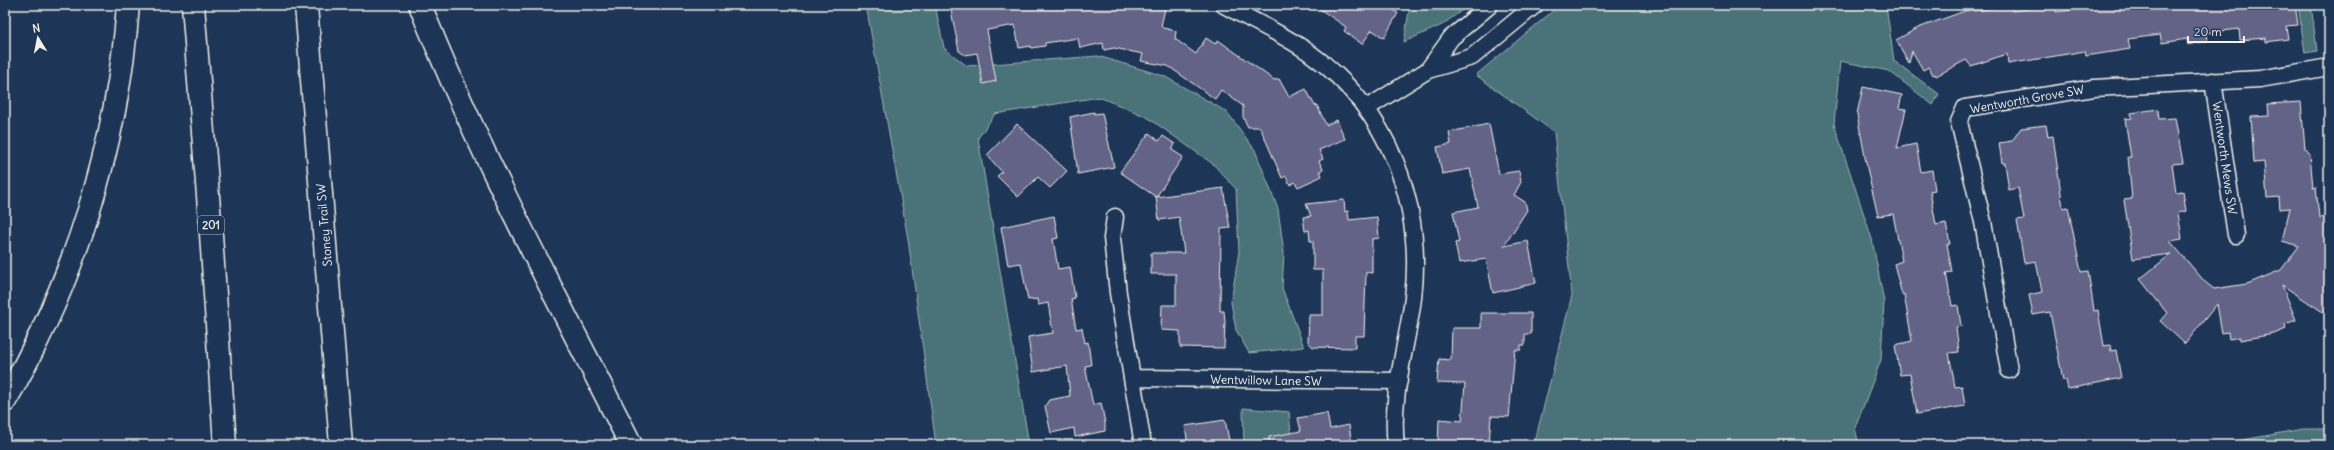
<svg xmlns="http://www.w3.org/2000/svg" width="2334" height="450" viewBox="0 0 2334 450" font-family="Delius,sans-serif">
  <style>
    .green { fill: #4a7378; stroke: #9fb2b0 }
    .building { fill: #626387; stroke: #f4f1e8 }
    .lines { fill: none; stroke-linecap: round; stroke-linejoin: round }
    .street-casing { stroke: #f4f1e8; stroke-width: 19 }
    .highway-casing { stroke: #f4f1e8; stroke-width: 25 }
    .street { stroke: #1d3557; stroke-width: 16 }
    .highway { stroke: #1d3557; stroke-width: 22 }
    .labels { text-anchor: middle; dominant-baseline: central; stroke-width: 4; stroke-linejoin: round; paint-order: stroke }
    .shield { fill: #1d3557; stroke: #b4b9bc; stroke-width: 1 }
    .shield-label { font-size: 11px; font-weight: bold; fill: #f4f1e8 }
    .street-label { font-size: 12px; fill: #f4f1e8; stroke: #1d3557 }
  </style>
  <rect width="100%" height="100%" fill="#1d3557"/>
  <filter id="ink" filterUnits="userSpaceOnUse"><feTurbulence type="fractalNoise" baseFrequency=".025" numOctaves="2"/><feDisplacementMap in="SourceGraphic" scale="8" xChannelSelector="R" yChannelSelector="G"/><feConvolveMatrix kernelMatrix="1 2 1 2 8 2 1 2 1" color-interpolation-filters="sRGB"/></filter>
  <g filter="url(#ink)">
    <path class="green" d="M866,5H935L944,48L967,66L1098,56L1164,76L1227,112L1255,150L1278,209L1284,253L1282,288L1304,347L1249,353L1236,330L1231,302L1239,251L1236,189L1213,164L1147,117L1099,97L995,114L978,138L1029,445H936L908,239Z
      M1410,5H1469L1442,25L1404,42Z
      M1560,5H1886L1894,61L1939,94L1933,105L1889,71L1840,61L1834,124L1872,239L1884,302L1881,360L1855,428L1859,445H1534L1572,295L1554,132L1476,75Z
      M2298,5H2311L2317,51L2305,53Z
      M1243,408L1289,412L1292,445H1244Z
      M2303,429H2329V445H2216Z"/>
    <path class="building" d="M962,5H1146L1165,9L1161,26L1163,28L1176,31L1175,39L1196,54L1206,38L1215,44L1218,40L1274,80L1279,79L1289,97L1306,89L1315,106L1317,105L1326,125L1337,120L1345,139L1319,150L1323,159L1319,161L1323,169L1320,171L1322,176L1298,187L1295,182L1290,185L1286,176L1282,178L1260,127H1248L1243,117V106L1221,90L1215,99L1168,66L1141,61L1143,54L1114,48L1104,50L1103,43L1080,48L1078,38L1045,43V46L1031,48V46L1019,48L1015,25L987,30L996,81L983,84L977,53L965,55L959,51L951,10L963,8Z
      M1314,5H1386L1398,13L1384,38L1372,30L1362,44L1344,31L1346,27Z
      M2011,5L2012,11L2055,5L2056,12L2110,5H2295L2298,25L2286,26L2288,39L2266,42V38L2240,40L2239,29L2206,33L2207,41L2188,45L2187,39L2162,43L2160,35L2128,39L2130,49L2086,56L2085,51L2008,64L2007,54L1971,66L1966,60L1936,76L1935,74L1933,75L1929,67L1923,70L1912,51L1909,63L1896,40L1918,28L1973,8L1974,11Z
      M1863,87L1902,95L1899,108L1906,109L1897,148L1916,144L1921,172L1932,170L1935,190L1930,191L1936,225L1946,223L1950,244H1947L1952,272L1946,273L1952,306L1958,305L1961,326L1956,327L1959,352L1949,353L1955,387L1962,386L1965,406L1917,414L1910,374L1900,375L1895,345L1912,341L1904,294L1902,295L1894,264L1902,261L1893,214L1878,216L1868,173L1857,114Z
      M2301,102L2305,149L2310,155L2313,188L2316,187L2319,217L2329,219V316L2282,285L2296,320L2285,324L2286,329L2274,334L2240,340V337L2229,339L2228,332L2222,333L2217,304L2185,344L2160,321L2167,313L2140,279L2171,254L2133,259L2124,200L2132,199L2128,157H2131L2125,119L2132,118L2131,113L2158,109L2159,119L2175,118L2183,163L2172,164L2176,193L2183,192L2186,211L2178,213L2182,239L2170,241L2205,282L2214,289L2247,284L2281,270L2299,246L2282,241L2290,208L2280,209L2279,197L2267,198L2264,162L2254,163L2251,117L2269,116L2268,104Z
      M1094,112V114L1102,113L1114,167L1078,174L1070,117Z
      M1017,124L1067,171L1050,188L1038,177L1018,197L997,176L1002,172L987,155Z
      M1489,124L1499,174L1519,171L1521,182L1514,195L1525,202L1527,210L1504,246L1528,241L1536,283L1493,293L1486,259L1459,263L1455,243L1459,242L1453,212L1478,207L1470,169L1442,174L1437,147L1451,144L1449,132Z
      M2046,125L2048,137L2053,136L2063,208L2068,207L2081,272L2088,271L2094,311L2098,310L2104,346L2110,345L2111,351L2116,350L2121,378L2068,389L2066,380H2063L2050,312L2033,315L2029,295L2042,292L2036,261L2024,263L2017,220L2024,219L2018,188L2009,190L2005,163H2002L1999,143L2012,141L2021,128Z
      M1149,133L1159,141L1163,136L1175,144L1172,150L1183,157L1156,197L1223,188L1230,228L1221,229L1220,311H1224L1225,322L1224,348L1180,347V331L1161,330L1162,305H1176V274H1151V253H1184L1179,217L1159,220L1156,197L1120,172Z
      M1344,200L1345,212L1348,211L1349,220L1377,217L1379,238L1372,239V273L1366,272L1364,336H1355V348L1313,347L1308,342L1309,315H1323V270H1313V241H1310L1309,230L1305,231L1303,217L1311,216L1306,204Z
      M1054,216L1058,238L1053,239L1058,269L1070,267L1075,298L1071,299L1076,329L1082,328L1085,343L1088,342L1091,365L1085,366L1093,405L1101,403L1105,423V431L1075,437L1074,428L1051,433L1045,406L1049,400L1070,396L1067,366L1033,372L1028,337L1053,333L1048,303L1038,305L1037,299L1028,300L1021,263L1008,265L1001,227Z
      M1481,313H1531V334H1525V345H1521V350H1515L1509,417L1491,416L1489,445H1438L1439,419L1462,421L1465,384L1437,383L1439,359L1451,360L1452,328H1481Z
      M1327,413L1330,429L1349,425L1352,445H1269V437L1301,431L1298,418Z
      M1225,420L1230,445H1188L1185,426Z"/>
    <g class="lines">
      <g class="street-casing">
        <path id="street" d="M1224,5C1253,21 1285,35 1311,54C1389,110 1424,204 1413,298C1407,347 1390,396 1396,445
          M1428,70L1451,38L1490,5
          M2213,81L2236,235
          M1367,108L1428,70L1472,57L1535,5
          M1115,217L1112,238L1118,293L1143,445
          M2009,370L1983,222L1959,122L1965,108L2094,88L2260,79L2329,67
          M1134,378L1399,381"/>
      </g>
      <g class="highway-casing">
        <path id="highway" d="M193,5L211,234L225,445
          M306,5L341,445
          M420,5C480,156 558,300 631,445
          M5,401C75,281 118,144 128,5"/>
      </g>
      <use href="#street" class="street"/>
      <use href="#highway" class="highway"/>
    </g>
  </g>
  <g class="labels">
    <rect class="shield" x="198" y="216" width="26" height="18" rx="3"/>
    <g class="shield-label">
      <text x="211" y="225">201</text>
    </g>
    <g class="street-label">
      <text transform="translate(2027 99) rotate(-10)">Wentworth Grove SW</text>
      <text transform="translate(2225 158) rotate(82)">Wentworth Mews SW</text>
      <text transform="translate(324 225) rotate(-95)">Stoney Trail SW</text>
      <text transform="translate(1266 380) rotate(1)">Wentwillow Lane SW</text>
    </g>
  </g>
  <rect width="2334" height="450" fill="none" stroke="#1d3557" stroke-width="20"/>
  <rect x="10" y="10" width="2314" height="430" fill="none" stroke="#f4f1e8" stroke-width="1.5" filter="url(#ink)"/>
  <g transform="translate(38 38) rotate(350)" stroke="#1d3557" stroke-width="3" paint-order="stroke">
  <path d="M0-3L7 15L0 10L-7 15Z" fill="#f4f1e8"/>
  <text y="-6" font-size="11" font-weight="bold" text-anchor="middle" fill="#f4f1e8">N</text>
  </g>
  <path d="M2188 36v6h56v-6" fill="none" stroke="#f4f1e8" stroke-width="2"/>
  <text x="2194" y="36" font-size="12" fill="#f4f1e8" stroke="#1d3557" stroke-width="3" paint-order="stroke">20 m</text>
</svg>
